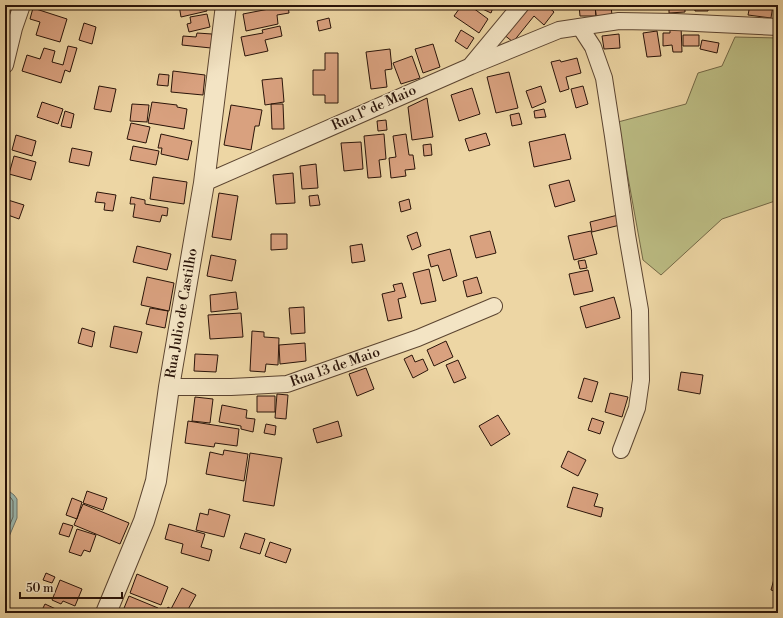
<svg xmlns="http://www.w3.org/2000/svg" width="783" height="618" viewBox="0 0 783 618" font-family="'Libre Bodoni',serif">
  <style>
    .green { fill: #bcbd84; stroke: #736846 }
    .water { fill: #9bb7ae; stroke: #6e766c }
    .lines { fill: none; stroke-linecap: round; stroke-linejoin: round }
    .shore { stroke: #62665c; stroke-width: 1 }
    .building { fill: #d9a17f; stroke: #2a1409 }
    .minor-casing { stroke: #5b4430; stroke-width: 18 }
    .tertiary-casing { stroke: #5b4430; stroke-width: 22 }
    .minor { stroke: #f3e4c4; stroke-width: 16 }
    .tertiary { stroke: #f3e4c4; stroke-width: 20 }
    .labels { text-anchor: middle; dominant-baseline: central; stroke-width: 3; stroke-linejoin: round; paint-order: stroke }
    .street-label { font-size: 14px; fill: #2a1409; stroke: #f3e4c4 }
  </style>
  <rect width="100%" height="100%" fill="#edd6a4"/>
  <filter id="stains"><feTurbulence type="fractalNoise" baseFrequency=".005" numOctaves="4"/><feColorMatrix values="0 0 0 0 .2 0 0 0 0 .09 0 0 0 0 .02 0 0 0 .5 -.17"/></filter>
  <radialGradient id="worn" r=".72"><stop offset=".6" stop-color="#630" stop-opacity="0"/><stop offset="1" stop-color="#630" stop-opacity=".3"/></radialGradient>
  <path class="green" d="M735,37L778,38V200L722,219L661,275L643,260L618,122L686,104L698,73L722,66Z"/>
  <path class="water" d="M5,488L14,495L17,499V518L5,546Z"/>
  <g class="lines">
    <path class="shore" d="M5,493L11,498L13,501V517L5,536"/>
  </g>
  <path class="building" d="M179,5H205L207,11L181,17Z
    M273,5H288L289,13L277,15L278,24L246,31L243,14L274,8Z
    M462,5H469L488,19L479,33L454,16Z
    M474,5H494L491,13Z
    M528,5H546L554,12L544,25L534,16L513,42L503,34Z
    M579,5H595L596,16H580Z
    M595,5H611L612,16H596Z
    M650,5H667V8L650,9Z
    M669,5H685V12L669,13Z
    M694,5H708V11H695Z
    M750,5H773L771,18L748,15Z
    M33,8L67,19L60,42L36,35L40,22L30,19Z
    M207,14L210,27L189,32L187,24L191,23L190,17Z
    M329,18L331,28L319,31L317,21Z
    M84,23L96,27L92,44L79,40Z
    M280,26L282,36L265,40L268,51L245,56L241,37L263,33L262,30Z
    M681,26L682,52H673L672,45L663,46V33H670V27Z
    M461,30L474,38L467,49L455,41Z
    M657,31L661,56L647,57L643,33Z
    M197,33L212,34L211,48L182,45L183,36L196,37Z
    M619,34L620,48L604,49L602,36Z
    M683,35H699V46H683Z
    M702,40L719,43L717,53L700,49Z
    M433,44L440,67L423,73L415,49Z
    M68,46L77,48L70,72L65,70L61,83L22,71L27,55L40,59L44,48L55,51L52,62L63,65Z
    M390,49L392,69L385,70L387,87L371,89L366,52Z
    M325,53H338V103H325V95H313V70H325Z
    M412,56L420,78L401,84L393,63Z
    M577,58L581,73L566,77L569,89L560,92L551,62L560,60L561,62Z
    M173,71L205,75L203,95L171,92Z
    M509,72L518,108L496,113L487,77Z
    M159,74L169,75L168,86L157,85Z
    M282,78L284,102L265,105L262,80Z
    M99,86L116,89L111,112L94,109Z
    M541,86L546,102L532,108L526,91Z
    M583,86L588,104L576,108L571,89Z
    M472,88L480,114L459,121L451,95Z
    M427,98L433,137L412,140L408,107Z
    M42,102L63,109L58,124L37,117Z
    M152,102L177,105V107L187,109L184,129L148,123Z
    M132,104L149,105L147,122L130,121Z
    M271,104H283L284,129H272Z
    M231,105L262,110L259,126H255L251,150L224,145Z
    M544,109L546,117L535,118L534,111Z
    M65,111L74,114L71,128L61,126Z
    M519,113L522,124L512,126L510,115Z
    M386,120L387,130L378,131L377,121Z
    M131,123L150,127L146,143L127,139Z
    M486,133L490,145L469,151L465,139Z
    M161,134L192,141L188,160L161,154L162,148H158Z
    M384,134L386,159L379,160L381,177L368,178L364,136Z
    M406,134L409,155H413L415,169L405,170L406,176L391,178L389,158L396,157L393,136Z
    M565,134L571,159L534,167L529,142Z
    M16,135L36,141L32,156L12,150Z
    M361,142L363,169L344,171L341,143Z
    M431,144L432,155L424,156L423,145Z
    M133,146L159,151L156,165L130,160Z
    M72,148L92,152L89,166L69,162Z
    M14,156L36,162L31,180L9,174Z
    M316,164L318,188L302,189L300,166Z
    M293,173L295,203L276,204L273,175Z
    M153,177L187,182L184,204L150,199Z
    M569,180L575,201L555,207L549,185Z
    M97,192L116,195L113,211L104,210L105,203L95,202Z
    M219,193L238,196L231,240L212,237Z
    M318,195L320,205L310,206L309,196Z
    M131,197L145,200V204L168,208L167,216L162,215L160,222L133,217L135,204H130Z
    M409,199L411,209L401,212L399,202Z
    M8,200L24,205L19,219L5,214V208Z
    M618,215L620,225L592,232L590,222Z
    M490,231L496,253L476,258L470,236Z
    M591,231L597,254L574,260L568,236Z
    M417,232L421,246L412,250L407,236Z
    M271,234H287V249L271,250Z
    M362,244L365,261L352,263L350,246Z
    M137,246L171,254L167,270L133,262Z
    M450,249L457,276L443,281L438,265L431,267L428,255Z
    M211,255L236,260L232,281L207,276Z
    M585,260L587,268L580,269L578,261Z
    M429,269L436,301L421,304L413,273Z
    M588,270L593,291L574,295L569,274Z
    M147,277L174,283L169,311L141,305Z
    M477,277L482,293L467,297L463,281Z
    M402,283L406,297L398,299L402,318L388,321L382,294L395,291L393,285Z
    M236,292L238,309L211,312L210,295Z
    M614,297L620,318L586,328L580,307Z
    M304,307L305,333L291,334L289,308Z
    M150,308L168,311L165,328L146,324Z
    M241,313L243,337L210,339L208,315Z
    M114,326L142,332L137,353L110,347Z
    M82,328L95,332L92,347L78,343Z
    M252,331L264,332V337L279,338L278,365L266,364L265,372L250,371Z
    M446,341L453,357L434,366L427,350Z
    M305,343L306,361L280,364L279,345Z
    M195,354L218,355L216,372L194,371Z
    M412,355L415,362L423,359L428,370L413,378L404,359Z
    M458,360L466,378L454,383L446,365Z
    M366,368L374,389L357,396L349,374Z
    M681,372L703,375L700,394L678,390Z
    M584,378L598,382L592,402L578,398Z
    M610,393L628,397L622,417L605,412Z
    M277,394L288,395L286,419L275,418Z
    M257,396H275V412H257Z
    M195,397L213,399L210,423L192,421Z
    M222,405L247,410L246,418L255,419L253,432L241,429V426L219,422Z
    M498,415L510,434L491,446L479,426Z
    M592,418L604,422L600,434L588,430Z
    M188,421L239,429L237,446L215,443L214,447L185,443Z
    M338,421L342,436L317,443L313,429Z
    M266,424L276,426L275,435L264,433Z
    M224,450L248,454L244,481L206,474L210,452L223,455Z
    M568,451L586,460L578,476L561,467Z
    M250,453L282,458L274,506L243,501Z
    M573,487L598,494L594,506L603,508L601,517L567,507Z
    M87,491L107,498L103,510L83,503Z
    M72,498L82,502L77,519L66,515Z
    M83,504L129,523L120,544L74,525Z
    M209,509L230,515L224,537L196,530L200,513L208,515Z
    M63,523L73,526L69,537L59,534Z
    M169,524L205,534L201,547L212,550L209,561L181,553L183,544L165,539Z
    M77,529L96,535L90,552L84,550L81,556L69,552Z
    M245,533L265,539L260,554L240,548Z
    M270,542L291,549L286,563L265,556Z
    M46,573L55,577L52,583L43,580Z
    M137,574L168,587L161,605L130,593Z
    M774,579L778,581V592L771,590Z
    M60,580L82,589L75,606L63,601L61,604L52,600Z
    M182,588L196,595L186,613H165L168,607L171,609Z
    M129,596L158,608L156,613H122Z
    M45,604L58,610L56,613H44L41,612Z"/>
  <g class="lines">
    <g class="minor-casing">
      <g id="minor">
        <path d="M580,27L593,47L604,78L613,136L627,235L640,310L641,380L637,408L621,450"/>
        <path d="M472,64L521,5"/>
        <path d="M5,65L14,28L22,5"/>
        <path d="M204,183L471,66L559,30L619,21L675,22L778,27"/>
        <path id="s1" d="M169,387H231L287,384L418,338L494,306"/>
      </g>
    </g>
    <g class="tertiary-casing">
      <g id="tertiary">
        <path id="s2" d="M106,613L144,521L156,481L169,387L204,183L226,5"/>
      </g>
    </g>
    <use href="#minor" class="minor"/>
    <use href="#tertiary" class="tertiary"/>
  </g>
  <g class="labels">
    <g class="street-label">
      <text transform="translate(374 108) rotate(-24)">Rua 1º de Maio</text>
      <text stroke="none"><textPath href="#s2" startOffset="311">Rua Julio de Castilho</textPath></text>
      <text stroke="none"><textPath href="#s1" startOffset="169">Rua 13 de Maio</textPath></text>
    </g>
  </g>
  <rect width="783" height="618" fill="none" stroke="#edd6a4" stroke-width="20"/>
  <rect x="6" y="6" width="771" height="606" fill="none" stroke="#2a1409" stroke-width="2"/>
  <rect x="10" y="10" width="763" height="598" fill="none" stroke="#2a1409"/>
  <path d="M20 592v6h102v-6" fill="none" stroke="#2a1409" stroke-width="2"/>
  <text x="26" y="592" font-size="12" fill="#2a1409" stroke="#f3e4c4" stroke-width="3" paint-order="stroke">50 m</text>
  <rect width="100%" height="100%" filter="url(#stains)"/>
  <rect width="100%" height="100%" fill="url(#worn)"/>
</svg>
